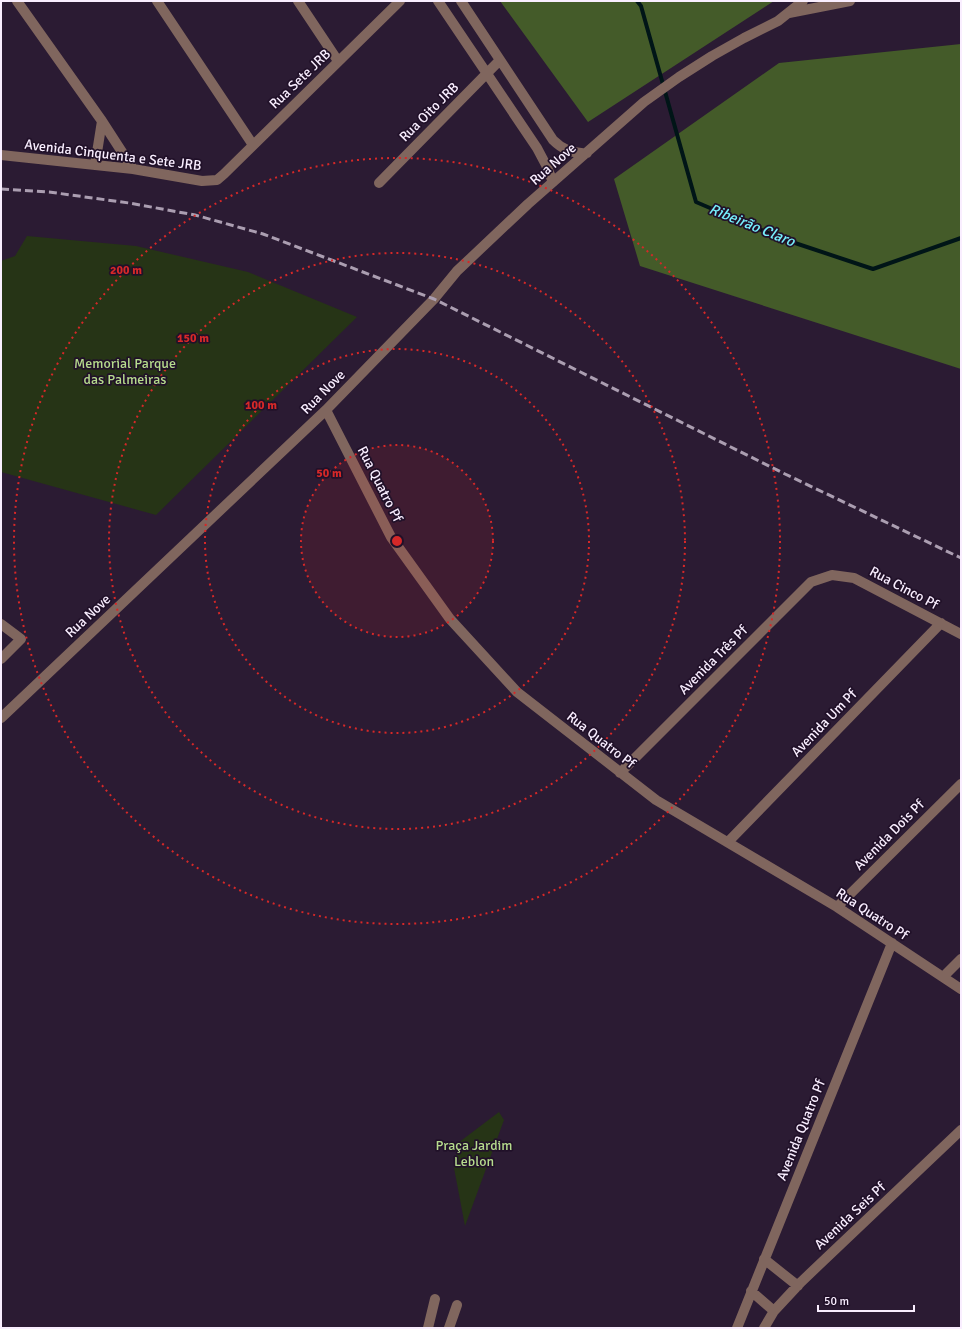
<svg xmlns="http://www.w3.org/2000/svg" width="962" height="1329" viewBox="0 0 962 1329" font-family="Signika,sans-serif">
  <style>
    .green { fill: #263416 }
    .forest { fill: #445b29 }
    .lines { fill: none; stroke-linecap: round; stroke-linejoin: round }
    .stream { stroke: #001517; stroke-width: 4 }
    .street { stroke: #80665e; stroke-width: 10 }
    .rail { stroke: #ab9eb1; stroke-width: 3; stroke-dasharray: 8 4; stroke-linecap: butt }
    .ring { fill: none; stroke: #d62828; stroke-width: 2; stroke-dasharray: 2 4 }
    .labels { text-anchor: middle; dominant-baseline: central; stroke-width: 3.5; stroke-linejoin: round; paint-order: stroke }
    .street-label { font-size: 14px; fill: #f9eeff; stroke: #211129 }
    .park-label { font-size: 14px; fill: #b6db8d; stroke: #211129 }
    .water-label { font-size: 15px; font-style: italic; fill: #77f0fc; stroke: #211129 }
    .centre { fill: #d62828; stroke: #211129; stroke-width: 2 }
    .ring-label { font-size: 12px; text-anchor: middle; font-weight: bold; fill: #d62828; stroke: #211129; stroke-width: 3.5; stroke-linejoin: round; paint-order: stroke }
  </style>
  <rect width="100%" height="100%" fill="#2b1b33"/>
  <path class="green" d="M27,236L136,246L248,272L357,317L156,515L1,472V261L15,256Z
    M499,1112L504,1120L465,1226L454,1168L458,1143Z"/>
  <path class="forest" d="M500,1H774L588,122Z
    M961,44V369L640,266L614,179L779,63Z"/>
  <g class="lines">
    <path class="stream" d="M637,1L641,6L696,202L780,238L873,269L961,238"/>
    <path class="street" d="M17,1L102,121L133,169
      M157,1L253,145
      M298,1L338,61
      M438,1L537,148L546,165L553,182
      M461,1L553,140C563,150 574,154 587,153
      M789,13L850,1
      M1,155L133,169L202,181L217,180L224,174L400,1
      M95,165L102,121
      M379,183L500,60
      M326,410L391,537L450,619L517,692L656,800L837,907L961,989
      M1,624L21,639L1,659
      M1,718L326,410L434,299L457,271L528,204L644,102L679,77L712,56L744,38L778,21L803,1
      M620,773L811,582L832,575L854,578L961,634
      M728,842L941,623
      M837,907L961,784
      M943,977L961,959
      M764,1259L798,1286
      M751,1291L774,1311
      M428,1328L435,1299
      M449,1328L457,1305
      M737,1328L892,943
      M764,1328L774,1311L801,1282L961,1130"/>
    <path class="rail" d="M1,189L49,192L129,203L195,215L263,234L434,299L785,474L961,558"/>
  </g>
  <circle cx="397" cy="541" r="96" fill="#d62828" fill-opacity=".12"/>
  <g class="ring">
    <circle cx="397" cy="541" r="96"/>
    <circle cx="397" cy="541" r="192"/>
    <circle cx="397" cy="541" r="288"/>
    <circle cx="397" cy="541" r="383"/>
  </g>
  <g class="labels">
    <g class="street-label">
      <text transform="translate(300 79) rotate(-44)">Rua Sete JRB</text>
      <text transform="translate(429 112) rotate(-45)">Rua Oito JRB</text>
      <text transform="translate(113 155) rotate(7)">Avenida Cinquenta e Sete JRB</text>
      <text transform="translate(553 164) rotate(-41)">Rua Nove</text>
      <text transform="translate(323 392) rotate(-45)">Rua Nove</text>
      <text transform="translate(380 484) rotate(63)">Rua Quatro Pf</text>
      <text transform="translate(904 588) rotate(28)">Rua Cinco Pf</text>
      <text transform="translate(88 616) rotate(-43)">Rua Nove</text>
      <text transform="translate(713 660) rotate(-45)">Avenida Três Pf</text>
      <text transform="translate(824 723) rotate(-46)">Avenida Um Pf</text>
      <text transform="translate(601 740) rotate(38)">Rua Quatro Pf</text>
      <text transform="translate(889 835) rotate(-45)">Avenida Dois Pf</text>
      <text transform="translate(872 914) rotate(33)">Rua Quatro Pf</text>
      <text transform="translate(801 1130) rotate(-68)">Avenida Quatro Pf</text>
      <text transform="translate(850 1216) rotate(-43)">Avenida Seis Pf</text>
    </g>
    <g class="park-label">
      <text x="125" y="363">Memorial Parque<tspan x="125" dy="16">das Palmeiras</tspan></text>
      <text x="474" y="1145">Praça Jardim<tspan x="474" dy="16">Leblon</tspan></text>
    </g>
    <g class="water-label">
      <text transform="translate(752 225) rotate(22)">Ribeirão Claro</text>
    </g>
  </g>
  <circle cx="397" cy="541" r="6" class="centre"/>
  <g class="ring-label">
    <text x="126" y="274">200 m</text>
    <text x="193" y="342">150 m</text>
    <text x="261" y="409">100 m</text>
    <text x="329" y="477">50 m</text>
  </g>
  <rect width="962" height="1329" fill="none" stroke="#f9eeff" stroke-width="4"/>
  <path d="M818 1305v6h96v-6" fill="none" stroke="#f9eeff" stroke-width="2"/>
  <text x="824" y="1305" font-size="12" fill="#f9eeff" stroke="#211129" stroke-width="3" paint-order="stroke">50 m</text>
</svg>
